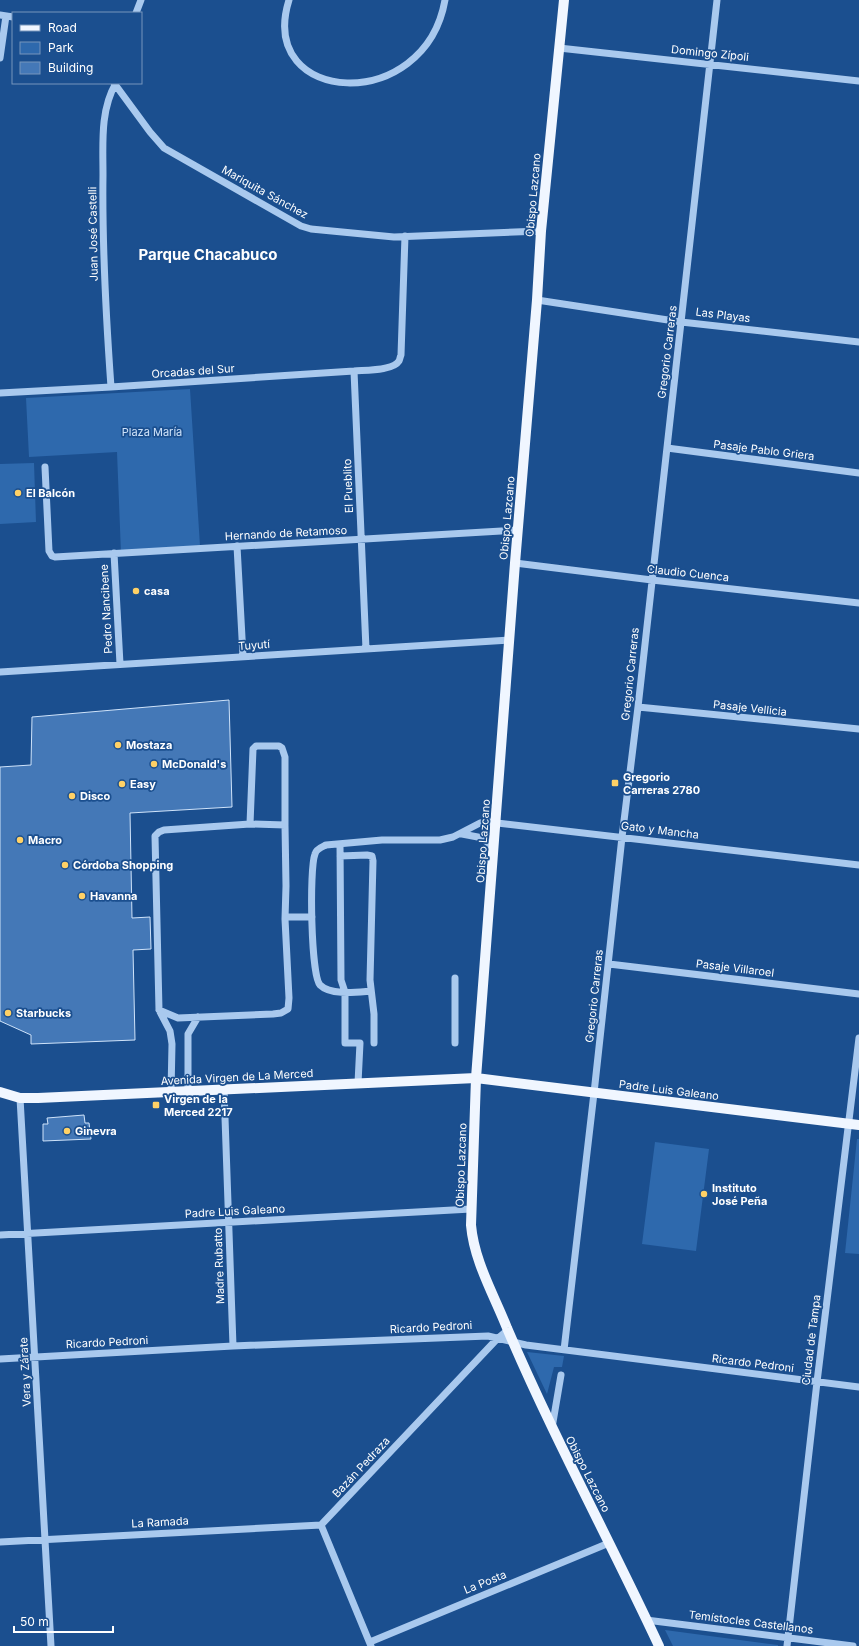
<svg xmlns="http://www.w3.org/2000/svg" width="859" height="1646" viewBox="0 0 859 1646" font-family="Inter,sans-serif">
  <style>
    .green { fill: #2e69ad }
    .building { fill: #4478b7; stroke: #cfe3fa }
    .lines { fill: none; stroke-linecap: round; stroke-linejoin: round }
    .minor { stroke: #a9c9ee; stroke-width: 7 }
    .major { stroke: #f0f6ff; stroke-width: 10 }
    .poi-dot { fill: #ffd166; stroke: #1b4f8f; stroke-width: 1.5 }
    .labels { text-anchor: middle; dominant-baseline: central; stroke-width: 3.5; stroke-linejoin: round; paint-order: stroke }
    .street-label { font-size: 11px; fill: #fff; stroke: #1b4f8f }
    .park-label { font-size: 11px; fill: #cfe3fa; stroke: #1b4f8f }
    .poi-label { font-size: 11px; font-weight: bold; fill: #fff; stroke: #1b4f8f; text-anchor: start }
    .district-label { font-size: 15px; font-weight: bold; fill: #fff; stroke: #1b4f8f }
  </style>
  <rect width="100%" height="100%" fill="#1b4f8f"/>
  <path class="green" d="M190,389L200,546L121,553L117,452L29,457L26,398Z
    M34,463L36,522L0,524V464Z
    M857,1139H859V1254L845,1253Z
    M655,1142L709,1149L696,1251L642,1244Z
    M527,1352L564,1356L562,1367H554L547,1394Z
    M665,1630L778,1645V1646H673Z"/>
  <path class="building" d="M229,700L232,807L130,813L132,918L150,917L151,949L133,950L135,1040L31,1044V1035L0,1021V767L31,765L32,717Z
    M84,1115L85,1123H89L91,1139L43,1141V1124H48L47,1118Z"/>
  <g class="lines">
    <path class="minor" d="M289,0C256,106 425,115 445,0
      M136,13L141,0
      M0,15L13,17
      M559,48L859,81
      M0,58L6,16
      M114,83L150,132L164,148L301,226L311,229L394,237L541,231
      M537,300L681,322L859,342
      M354,371L366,649
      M111,387C106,317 102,246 103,175C103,144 100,110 116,83
      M0,393L111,387L354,371C365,370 393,371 399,361C400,359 400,357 401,355L405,236
      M667,448L859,473
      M45,467L49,551L52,556L55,557L518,530
      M237,546L243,656
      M114,553L120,664
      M515,563L652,580L859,603
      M0,672L510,640
      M638,707L859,729
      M250,824L285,825L286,886L285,919L289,998L288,1009L281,1013L273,1014L178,1018L159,1010L155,836L159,832L164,830Z
      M250,824L253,749L256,746H279L282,748L285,757V825
      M462,834L483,838L494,849
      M340,844L341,980L345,992V1043H360L358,1083
      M340,856L367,855L372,856L373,861L370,980L374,1014V1043
      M285,917H312
      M609,964L859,994
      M455,978V1043
      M371,991C358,992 331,996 320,985C311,976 309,869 315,854C316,849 322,847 326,845L382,840H440L453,837L480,823L489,822L859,865
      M159,1010L170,1031L172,1044L171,1092
      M224,1089L233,1346
      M188,1091V1034L198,1017
      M20,1098L51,1646
      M0,1235L471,1209
      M564,1350L594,1093L622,837L638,707L717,0
      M0,1359L233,1346L488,1336L526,1345L859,1387
      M552,1428L561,1375
      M0,1542L321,1525
      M646,1620L853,1646
      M370,1642L609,1543
      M371,1646L321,1525L497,1339L508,1330
      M787,1646L817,1382L859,1038"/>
    <path class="major" d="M564,0L541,231L537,300L515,563L476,1078L471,1225C474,1261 494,1295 507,1328C553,1436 609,1539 659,1646
      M0,1092L20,1098H38L476,1078L859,1125"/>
  </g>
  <g class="poi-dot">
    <circle cx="18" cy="493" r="4"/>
    <circle cx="136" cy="591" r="4"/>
    <circle cx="118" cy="745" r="4"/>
    <circle cx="154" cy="764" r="4"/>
    <rect x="611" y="779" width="8" height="8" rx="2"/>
    <circle cx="122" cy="784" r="4"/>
    <circle cx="72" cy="796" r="4"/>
    <circle cx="20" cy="840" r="4"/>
    <circle cx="65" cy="865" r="4"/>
    <circle cx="82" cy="896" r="4"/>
    <circle cx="8" cy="1013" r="4"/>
    <rect x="152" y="1101" width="8" height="8" rx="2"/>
    <circle cx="67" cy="1131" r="4"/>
    <circle cx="704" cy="1194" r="4"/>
  </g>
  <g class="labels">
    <g class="street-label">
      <text transform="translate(710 53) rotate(6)">Domingo Zípoli</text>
      <text transform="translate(265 192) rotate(29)">Mariquita Sánchez</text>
      <text transform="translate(533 195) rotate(-85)">Obispo Lazcano</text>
      <text transform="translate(93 234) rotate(-91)">Juan José Castelli</text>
      <text transform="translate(723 315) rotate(7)">Las Playas</text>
      <text transform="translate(667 352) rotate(-83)">Gregorio Carreras</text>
      <text transform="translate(193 371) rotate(-4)">Orcadas del Sur</text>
      <text transform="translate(764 450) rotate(7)">Pasaje Pablo Griera</text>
      <text transform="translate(348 486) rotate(-92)">El Pueblito</text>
      <text transform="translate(507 518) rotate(-85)">Obispo Lazcano</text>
      <text transform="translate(286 533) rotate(-3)">Hernando de Retamoso</text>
      <text transform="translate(688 573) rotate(6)">Claudio Cuenca</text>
      <text transform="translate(106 609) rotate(-93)">Pedro Nancibene</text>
      <text transform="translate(254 645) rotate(-4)">Tuyutí</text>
      <text transform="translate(630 674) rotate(-84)">Gregorio Carreras</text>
      <text transform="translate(750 708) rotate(6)">Pasaje Vellicia</text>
      <text transform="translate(660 830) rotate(7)">Gato y Mancha</text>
      <text transform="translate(483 841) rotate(-86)">Obispo Lazcano</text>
      <text transform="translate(735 968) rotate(7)">Pasaje Villaroel</text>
      <text transform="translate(594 996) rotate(-84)">Gregorio Carreras</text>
      <text transform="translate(237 1077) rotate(-3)">Avenida Virgen de La Merced</text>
      <text transform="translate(669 1090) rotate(7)">Padre Luis Galeano</text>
      <text transform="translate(461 1165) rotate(-88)">Obispo Lazcano</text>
      <text transform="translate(235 1211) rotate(-3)">Padre Luis Galeano</text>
      <text transform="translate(219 1266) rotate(-92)">Madre Rubatto</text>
      <text transform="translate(431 1327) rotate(-3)">Ricardo Pedroni</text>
      <text transform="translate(811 1340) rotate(-83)">Ciudad de Tampa</text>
      <text transform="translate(107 1342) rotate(-3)">Ricardo Pedroni</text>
      <text transform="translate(753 1363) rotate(7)">Ricardo Pedroni</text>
      <text transform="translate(25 1372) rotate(-93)">Vera y Zárate</text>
      <text transform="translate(361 1467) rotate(-47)">Bazán Pedraza</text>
      <text transform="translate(588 1474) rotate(63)">Obispo Lazcano</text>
      <text transform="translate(160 1522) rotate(-3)">La Ramada</text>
      <text transform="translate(485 1582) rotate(-22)">La Posta</text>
      <text transform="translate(751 1622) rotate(7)">Temístocles Castellanos</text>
    </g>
    <g class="park-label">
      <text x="152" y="432">Plaza María</text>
    </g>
    <g class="poi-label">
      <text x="26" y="493">El Balcón</text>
      <text x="144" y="591">casa</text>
      <text x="126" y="745">Mostaza</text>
      <text x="162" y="764">McDonald's</text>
      <text x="623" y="777">Gregorio<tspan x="623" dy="13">Carreras 2780</tspan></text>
      <text x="130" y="784">Easy</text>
      <text x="80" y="796">Disco</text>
      <text x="28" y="840">Macro</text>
      <text x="73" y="865">Córdoba Shopping</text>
      <text x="90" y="896">Havanna</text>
      <text x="16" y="1013">Starbucks</text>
      <text x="164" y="1099">Virgen de la<tspan x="164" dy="13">Merced 2217</tspan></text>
      <text x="75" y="1131">Ginevra</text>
      <text x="712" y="1188">Instituto<tspan x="712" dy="13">José Peña</tspan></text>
    </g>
    <g class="district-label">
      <text x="208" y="254">Parque Chacabuco</text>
    </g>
  </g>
  <rect x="12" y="12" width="130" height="72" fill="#1b4f8f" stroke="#7695bc"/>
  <rect x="20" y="25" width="20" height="6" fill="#f0f6ff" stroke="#7695bc"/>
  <text x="48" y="32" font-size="12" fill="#ffffff">Road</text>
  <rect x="20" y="42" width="20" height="12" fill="#2e69ad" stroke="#7695bc"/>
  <text x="48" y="52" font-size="12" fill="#ffffff">Park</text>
  <rect x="20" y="62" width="20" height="12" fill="#4478b7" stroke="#7695bc"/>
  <text x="48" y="72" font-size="12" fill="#ffffff">Building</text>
  <path d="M14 1626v6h99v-6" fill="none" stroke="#ffffff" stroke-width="2"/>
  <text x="20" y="1626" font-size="12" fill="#ffffff" stroke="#1b4f8f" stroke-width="3" paint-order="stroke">50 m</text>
</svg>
